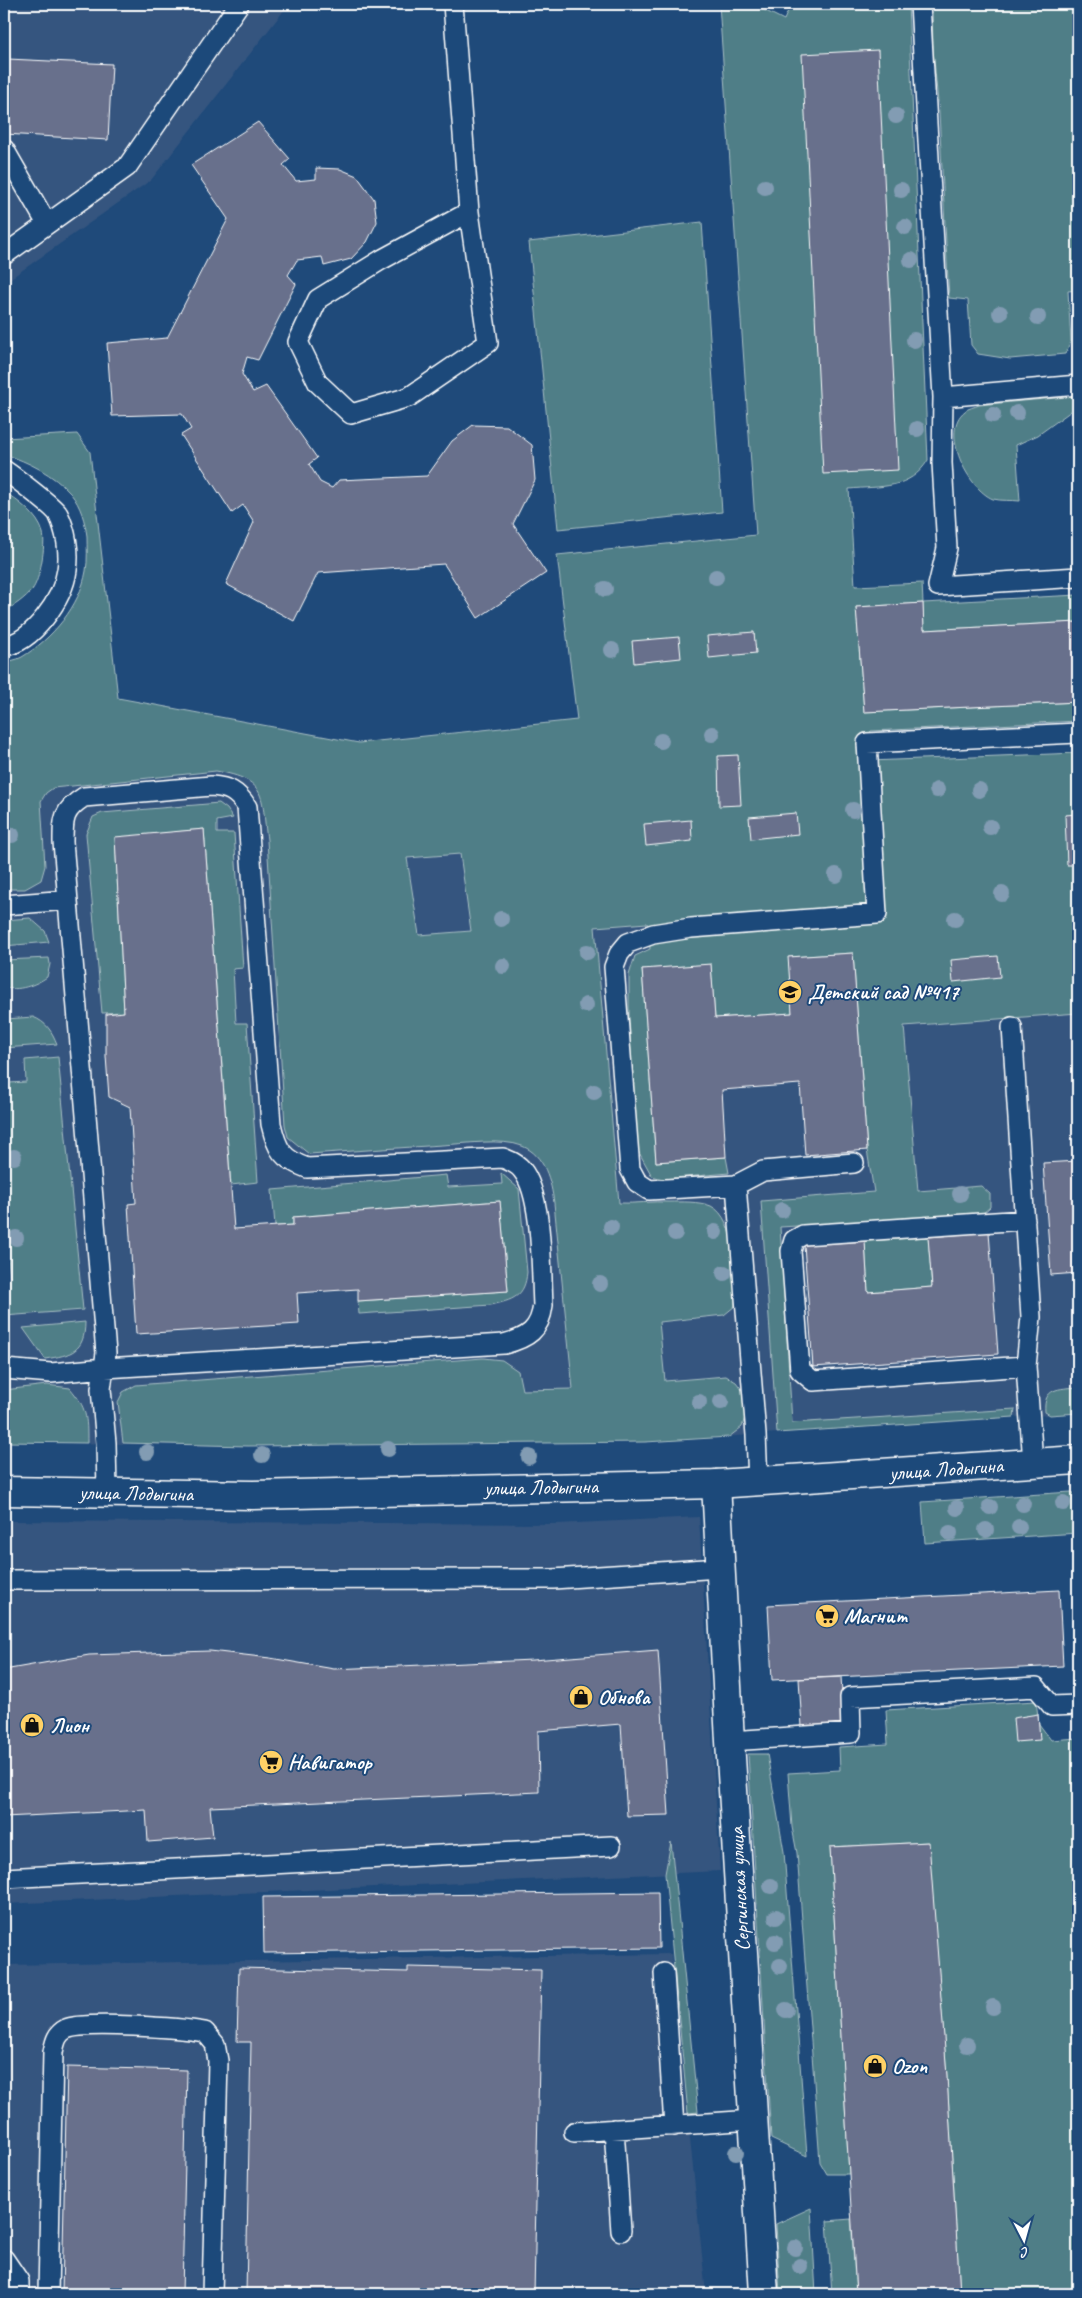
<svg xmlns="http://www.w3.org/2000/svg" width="1082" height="2298" viewBox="0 0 1082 2298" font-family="Caveat,sans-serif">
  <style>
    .built { fill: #35557f }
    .green { fill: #4f7e87; stroke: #a7bec3; fill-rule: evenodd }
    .building { fill: #68708c; stroke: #fff }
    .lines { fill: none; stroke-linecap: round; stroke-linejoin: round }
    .lane-casing { stroke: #fff; stroke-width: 22 }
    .street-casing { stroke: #fff; stroke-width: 31 }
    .secondary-casing { stroke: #fff; stroke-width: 31 }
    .lane { stroke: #1f4a7a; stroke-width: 19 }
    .street { stroke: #1f4a7a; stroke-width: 28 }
    .secondary { stroke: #1f4a7a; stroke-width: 28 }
    .tree { fill: #829cb3 }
    .labels { text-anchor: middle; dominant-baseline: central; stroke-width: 4; stroke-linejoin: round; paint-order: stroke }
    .poi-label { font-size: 21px; font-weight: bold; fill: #fff; stroke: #1f4a7a; text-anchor: start }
    .street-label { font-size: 21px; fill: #fff; stroke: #1f4a7a }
  </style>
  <rect width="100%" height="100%" fill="#1f4a7a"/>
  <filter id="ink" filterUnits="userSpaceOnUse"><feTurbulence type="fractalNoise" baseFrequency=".02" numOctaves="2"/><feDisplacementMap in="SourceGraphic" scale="10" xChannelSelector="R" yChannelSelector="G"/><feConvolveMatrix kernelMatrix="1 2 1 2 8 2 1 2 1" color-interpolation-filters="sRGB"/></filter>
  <g filter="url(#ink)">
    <path class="built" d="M4,4H289L151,180L4,283Z
      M756,536L857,750L868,761L1078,753V1413L645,1442L248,1446L4,1442V704L118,698L359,743L577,720L557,555Z
      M699,1517L720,1871L4,1904V1521L557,1524Z
      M671,1954L706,2294H4V1961V1965Z"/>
    <path class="green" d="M719,4H752L784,20L791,4H908L928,460C910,490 880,486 849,489L855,586L922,583L923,603L1078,595V622L924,630L923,603L856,607L864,712L1078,702V721L871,731L857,750L869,761L1078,753V1013L904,1026L918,1191L981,1186L990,1194V1207L981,1215L780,1227L792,1423L1015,1409L1014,1417L777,1433L761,1201L874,1192L867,1150L853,953L789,957L792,1013L715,1018L711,965L642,969L656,1162L726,1157L729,1173L663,1179L652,1176L636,1147L629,1016V975L635,956L650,949L647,923L595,927L619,1203C635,1204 652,1201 669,1202C681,1202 699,1201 711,1206C738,1219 735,1279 735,1306L724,1315L659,1322L665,1381L726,1376L736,1382L743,1391L745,1417L742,1427L729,1437L645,1442L248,1446L123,1443L118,1402L123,1392L136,1385L483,1358L502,1360L518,1371L522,1390L573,1389L554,1203C551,1181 545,1155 522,1146C503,1138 462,1144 442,1145C397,1148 353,1151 309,1154L288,1137L285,1125L267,840C261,795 268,780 216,771L53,788L46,793L41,801L45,866L41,880L25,889H4V662C9,661 17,660 22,657C52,639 80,606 86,571C88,560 87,547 87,536C85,522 81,506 71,494C53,474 29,462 4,454V438L77,434L90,452L118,698L359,743L577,720L557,555L756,535ZM460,854L471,931L419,935L407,858Z
      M932,4H1078V290L1068,291L1071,342L1065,354L1010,359L978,354L971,345L968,300L949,298L939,113L933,49Z
      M702,222L722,512L558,529L529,242Z
      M1078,396V406L1038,435L1016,445L1020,501C1012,500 1001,501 993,499C968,489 939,431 965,411C968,408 975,407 979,405Z
      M4,491C18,502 38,514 43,533C46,545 40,580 32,590C26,597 13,608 4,610Z
      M219,803L227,809L233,818L217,821V833H234L243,968L233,969L236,1023H247L258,1182L231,1185L204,829L115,838L124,1012L102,1013L86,834L93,817L102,813Z
      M30,918L45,931L49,942L4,946V920Z
      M49,958L50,964L47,977C36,985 17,992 4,987V960Z
      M33,1017C46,1022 52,1031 57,1044L4,1048L6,1019Z
      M58,1057L83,1310L4,1316V1280L10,1279L4,1210V1061H7L9,1083L26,1082L25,1060Z
      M501,1173L519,1189L527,1272C525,1297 513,1300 491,1305L359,1314L358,1301L508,1291L500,1201L293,1217V1225L275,1226L272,1190L446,1175L448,1187L502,1184Z
      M928,1237L932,1287L868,1292L865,1241Z
      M85,1322C85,1352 71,1355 45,1359L23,1328Z
      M47,1385L70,1388C87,1408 87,1417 87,1443L4,1442V1390Z
      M1078,1387V1413L1050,1415L1045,1412C1043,1387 1059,1389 1078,1387Z
      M1071,1492L1078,1495V1533L925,1543L922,1502Z
      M1036,1701L1039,1724L1051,1740L1078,1738V2294H960L947,2076L928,1842L830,1847L849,2174H827L820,2162L797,1853L792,1827L788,1773L840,1770L839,1747L888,1744L886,1710Z
      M748,1754H767L784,1852L807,2156L771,2139Z
      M671,1842L698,2112L688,2113L665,1874Z
      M811,2208L816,2294H780L776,2224Z
      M851,2219L856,2294H832L827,2221Z"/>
    <path class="building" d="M878,50L898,470L823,474L802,54Z
      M8,59L112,64L108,140L4,134Z
      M258,122L290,159L283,165L296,181L316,179V168L340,169L357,176L374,199L377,222L367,242L351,259L324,266L322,257L297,260L288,275L296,284L258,360L247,357L242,374L253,392L266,386L317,458L309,464L320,482L332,488L339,480L427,476L452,441L473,425L507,426L532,445L535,480L513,524L546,573L478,618L444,564L318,573L294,621L226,584L254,522L243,505L232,513L181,435L191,429L182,414L112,416L107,343L167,338L228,219L191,165Z
      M923,603L924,630L1078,622V702L864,712L856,607Z
      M754,632L756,653L709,658L707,636Z
      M679,637L681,658L634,663L632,641Z
      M738,755L741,805L719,806L718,756Z
      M796,813L798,834L751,839L749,817Z
      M1078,814V865H1067L1065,815Z
      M691,820L692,841L646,846L644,824Z
      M204,829L234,1229L293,1225V1217L500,1201L508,1291L358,1301V1289L297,1293L299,1324L136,1334L128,1204L136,1203L130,1107L109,1097L106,1056V1014L124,1012L115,837Z
      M1078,915V966H1074L1073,916Z
      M853,953L867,1150L805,1155L800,1084L722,1090L726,1157L656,1162L642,969L711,964L715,1018L792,1013L788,957Z
      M998,956L1000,977L953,982L951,960Z
      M1078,1161V1273L1051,1275L1043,1163Z
      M989,1232L998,1354L813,1367L804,1245L865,1241L868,1292L932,1287L928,1237Z
      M1059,1590L1063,1666L772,1680L768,1605Z
      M658,1650L669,1815L627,1816L621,1724L538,1731L539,1792L210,1807L213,1837L148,1842L146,1810L4,1817V1670L89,1655L210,1651L270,1658L334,1669L533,1660Z
      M841,1677L844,1724L802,1727L799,1679Z
      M1038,1714L1040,1740L1015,1742L1013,1718Z
      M929,1842L947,2076L960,2294H856L830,1847Z
      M658,1892L659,1948L264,1953L263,1897Z
      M408,1967L541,1970L534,2294H246L251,2042H237L239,1968L408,1972Z
      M67,2067L187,2070L182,2294H62Z"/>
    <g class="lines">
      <g class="lane-casing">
        <path id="lane" d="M453,4L469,212L488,343L409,397L351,414L318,383L298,342L318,299L381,260L469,212
          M920,4L943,397L942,463L947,548L938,586L1078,577
          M4,149L47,224
          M4,255L127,167L239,4
          M943,397L1078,385
          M4,470C13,476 53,506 58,514C66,530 70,552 67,570C63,599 33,642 4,646
          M4,905L68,900
          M1012,1027L1031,1317L1026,1366L1033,1463
          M854,1163L763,1171L736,1185L649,1190L637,1182L630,1169L614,967L619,954L628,943L653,934L691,928L877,914L867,743L1078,733
          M736,1185L756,1435L758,1482
          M1025,1220L803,1235L794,1240L791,1251L800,1370L813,1381L1026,1366
          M4,1369L51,1373L105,1368L504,1344C528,1338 540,1330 543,1305C541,1271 543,1195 522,1170C518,1164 510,1161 503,1158L307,1168C282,1159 277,1150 271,1124L247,807C237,791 228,787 211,786L84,797C63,810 63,819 63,842L106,1353L101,1389L106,1443L107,1492
          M4,1580L553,1579L720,1568
          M730,1741L851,1733L850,1697L1036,1687L1052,1706L1078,1705
          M4,1878L611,1846
          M664,1973L674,2126
          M614,2129L621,2231
          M574,2132L753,2120
          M4,2259L19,2281V2294
          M48,2294L53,2052C55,2043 56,2034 66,2029C84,2021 182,2028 205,2032L215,2044L218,2061L212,2294"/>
      </g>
      <g class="street-casing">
        <path id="street" d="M716,1484L730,1741L764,2294"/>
      </g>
      <g class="secondary-casing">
        <path id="secondary" d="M4,1491L253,1495L716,1484L1078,1460"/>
      </g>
      <use href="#lane" class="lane"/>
      <use href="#street" class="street"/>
      <use href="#secondary" class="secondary"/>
    </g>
    <g class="tree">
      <circle cx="896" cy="116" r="8"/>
      <circle cx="765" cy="187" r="8"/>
      <circle cx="901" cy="190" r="8"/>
      <circle cx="905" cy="227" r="8"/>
      <circle cx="911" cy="260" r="8"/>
      <circle cx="1000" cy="313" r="8"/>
      <circle cx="1038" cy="317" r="8"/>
      <circle cx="914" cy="340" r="8"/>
      <circle cx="1017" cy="413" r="8"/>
      <circle cx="993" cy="415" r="8"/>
      <circle cx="917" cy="429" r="8"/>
      <circle cx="716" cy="577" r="8"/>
      <circle cx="605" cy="589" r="8"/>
      <circle cx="612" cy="650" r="8"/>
      <circle cx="712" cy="734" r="8"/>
      <circle cx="661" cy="741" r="8"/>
      <circle cx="937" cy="790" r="8"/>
      <circle cx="979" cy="790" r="8"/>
      <circle cx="853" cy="810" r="8"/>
      <circle cx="990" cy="827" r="8"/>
      <circle cx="12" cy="835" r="8"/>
      <circle cx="836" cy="875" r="8"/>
      <circle cx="1002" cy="894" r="8"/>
      <circle cx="501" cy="919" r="8"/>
      <circle cx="955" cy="919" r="8"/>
      <circle cx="587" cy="952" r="8"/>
      <circle cx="503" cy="966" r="8"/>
      <circle cx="586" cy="1005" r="8"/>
      <circle cx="594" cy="1092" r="8"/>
      <circle cx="14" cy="1157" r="8"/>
      <circle cx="960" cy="1194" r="8"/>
      <circle cx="782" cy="1210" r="8"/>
      <circle cx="611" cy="1227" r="8"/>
      <circle cx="715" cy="1232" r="8"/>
      <circle cx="675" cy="1233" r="8"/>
      <circle cx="16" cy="1238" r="8"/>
      <circle cx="724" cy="1273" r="8"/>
      <circle cx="600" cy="1284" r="8"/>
      <circle cx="699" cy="1402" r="8"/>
      <circle cx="721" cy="1402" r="8"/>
      <circle cx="388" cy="1449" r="8"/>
      <circle cx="147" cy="1452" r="8"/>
      <circle cx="262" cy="1455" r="8"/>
      <circle cx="529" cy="1457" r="8"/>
      <circle cx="1063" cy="1503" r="8"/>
      <circle cx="1023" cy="1504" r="8"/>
      <circle cx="990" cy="1507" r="8"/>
      <circle cx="957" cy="1508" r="8"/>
      <circle cx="1019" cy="1527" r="8"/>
      <circle cx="986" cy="1530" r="8"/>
      <circle cx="950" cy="1533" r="8"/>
      <circle cx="771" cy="1886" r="8"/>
      <circle cx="776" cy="1917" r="8"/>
      <circle cx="775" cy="1942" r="8"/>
      <circle cx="780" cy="1966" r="8"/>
      <circle cx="993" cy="2007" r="8"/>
      <circle cx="786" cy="2010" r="8"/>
      <circle cx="967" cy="2045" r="8"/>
      <circle cx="736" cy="2153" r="8"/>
      <circle cx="795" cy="2248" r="8"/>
      <circle cx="800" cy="2266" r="8"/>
    </g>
  </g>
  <defs>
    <g id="school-disc" transform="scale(1.25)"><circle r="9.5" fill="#ffd166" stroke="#1f4a7a"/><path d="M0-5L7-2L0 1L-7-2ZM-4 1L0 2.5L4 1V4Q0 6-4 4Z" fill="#111"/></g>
    <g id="supermarket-disc" transform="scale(1.25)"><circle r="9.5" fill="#ffd166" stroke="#1f4a7a"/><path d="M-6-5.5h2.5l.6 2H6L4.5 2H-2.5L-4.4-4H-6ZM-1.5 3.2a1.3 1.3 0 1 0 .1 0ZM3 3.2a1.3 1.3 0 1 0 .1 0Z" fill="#111"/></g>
    <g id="shop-disc" transform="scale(1.25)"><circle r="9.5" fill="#ffd166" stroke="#1f4a7a"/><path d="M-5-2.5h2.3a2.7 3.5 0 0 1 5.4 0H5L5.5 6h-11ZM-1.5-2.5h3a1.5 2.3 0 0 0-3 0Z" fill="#111"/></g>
  </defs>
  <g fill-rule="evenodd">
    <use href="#school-disc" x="790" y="992"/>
    <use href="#supermarket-disc" x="827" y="1616"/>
    <use href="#shop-disc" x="581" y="1697"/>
    <use href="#shop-disc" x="32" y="1725"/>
    <use href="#supermarket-disc" x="271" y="1762"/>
    <use href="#shop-disc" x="875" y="2066"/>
  </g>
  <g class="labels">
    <g class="poi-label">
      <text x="808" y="992">Детский сад №417</text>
      <text x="844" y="1616">Магнит</text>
      <text x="598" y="1697">Обнова</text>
      <text x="50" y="1725">Лион</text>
      <text x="288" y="1762">Навигатор</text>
      <text x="892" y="2066">Ozon</text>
    </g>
    <g class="street-label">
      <text transform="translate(946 1469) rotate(-4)">улица Лодыгина</text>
      <text transform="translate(541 1487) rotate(-1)">улица Лодыгина</text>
      <text transform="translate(136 1493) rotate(1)">улица Лодыгина</text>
      <text transform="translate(739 1889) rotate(-93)">Сергинская улица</text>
    </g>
  </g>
  <rect width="1082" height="2298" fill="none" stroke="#1f4a7a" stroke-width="20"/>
  <rect x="10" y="10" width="1062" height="2278" fill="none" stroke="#fff" stroke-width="2" filter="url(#ink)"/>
  <g transform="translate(1024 2240) rotate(174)" stroke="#1f4a7a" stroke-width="4" paint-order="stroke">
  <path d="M0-4L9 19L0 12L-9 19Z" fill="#ffffff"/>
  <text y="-8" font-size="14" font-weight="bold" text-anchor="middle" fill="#ffffff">С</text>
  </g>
</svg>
